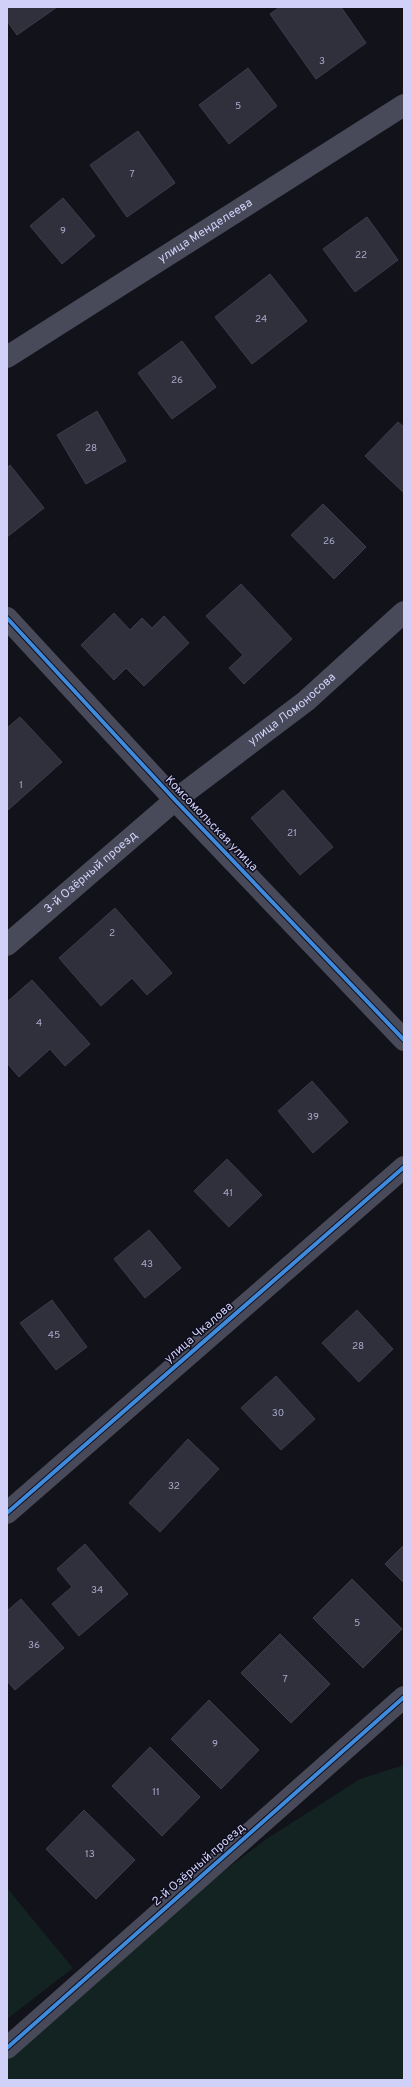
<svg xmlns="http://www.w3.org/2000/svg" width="411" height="2087" viewBox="0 0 411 2087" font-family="Overpass,sans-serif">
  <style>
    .green { fill: #122322 }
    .building { fill: #30303c; stroke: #3d3c4c }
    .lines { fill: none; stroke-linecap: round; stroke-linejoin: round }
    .minor { stroke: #484959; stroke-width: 22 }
    .cycleway-casing { stroke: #0f0e1d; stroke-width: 6 }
    .cycleway { stroke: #408adc; stroke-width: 4 }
    .labels { text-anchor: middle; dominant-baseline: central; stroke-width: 3; stroke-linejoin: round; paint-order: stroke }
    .number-label { font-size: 10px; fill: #a8a8ca }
    .street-label { font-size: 12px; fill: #d0d0f9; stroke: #0f0e1d }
  </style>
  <rect width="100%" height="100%" fill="#12121a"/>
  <path class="green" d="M404,1765V2080H7V2060L191,1896L265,1840L360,1779Z
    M7,1888L73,1968L7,2019Z"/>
  <path class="building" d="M7,7H57L17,35L7,21Z
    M280,7H341L366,43L316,79L270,14Z
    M248,68L277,106L229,144L199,105Z
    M138,131L175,183L127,217L90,165Z
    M63,198L95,236L62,264L30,226Z
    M367,217L398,260L355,292L323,249Z
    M270,274L307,321L252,364L215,317Z
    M182,341L216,387L172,419L138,373Z
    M97,411L126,461L86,484L57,435Z
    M398,422L404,427V493L365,456Z
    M10,465L44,508L7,537V468Z
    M323,504L366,547L334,579L291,535Z
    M241,584L292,639L244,684L229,668L243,655L206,616Z
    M114,613L130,630L142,618L152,628L164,616L189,643L144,686L126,668L114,680L81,645Z
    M20,717L62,762L8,810L7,728Z
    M283,790L333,847L300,875L251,818Z
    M115,908L172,973L147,995L132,978L101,1006L59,958Z
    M32,980L90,1044L65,1066L50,1049L19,1077L7,1063V1002Z
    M312,1081L348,1122L313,1153L278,1111Z
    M227,1159L262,1195L229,1227L194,1191Z
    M149,1230L181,1268L145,1298L114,1259Z
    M52,1300L87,1347L56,1370L20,1323Z
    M357,1310L393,1349L359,1382L322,1343Z
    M276,1376L315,1419L281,1450L241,1408Z
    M188,1439L219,1469L160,1532L129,1503Z
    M85,1544L128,1594L79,1636L52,1604L72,1587L57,1569Z
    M404,1545V1583L385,1564Z
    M352,1579L402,1629L363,1668L313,1618Z
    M21,1599L64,1648L15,1690L7,1681V1611Z
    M280,1634L330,1684L291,1723L241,1673Z
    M209,1700L259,1750L221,1789L171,1739Z
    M150,1747L200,1797L162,1836L112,1786Z
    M84,1810L135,1860L96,1899L46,1849Z"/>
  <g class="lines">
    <g class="minor">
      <path id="s1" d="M7,357L404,105"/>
      <path d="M7,618L175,800L404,1040"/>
      <path id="s2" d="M7,945L175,800L306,701L404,612"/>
      <path d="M7,1513L404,1167"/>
      <path d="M7,2048L404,1697"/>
    </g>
    <g class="cycleway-casing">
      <path id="cycleway" d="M7,618L175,800L404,1040
        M7,1513L404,1167
        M7,2048L404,1697"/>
    </g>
    <use href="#cycleway" class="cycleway"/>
  </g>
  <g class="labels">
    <g class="number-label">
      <text x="322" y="61">3</text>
      <text x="238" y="106">5</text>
      <text x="132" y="174">7</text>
      <text x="63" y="231">9</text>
      <text x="361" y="255">22</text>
      <text x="261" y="319">24</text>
      <text x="177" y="380">26</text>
      <text x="91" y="448">28</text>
      <text x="329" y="541">26</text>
      <text x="21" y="785">1</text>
      <text x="292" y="833">21</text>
      <text x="112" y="933">2</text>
      <text x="39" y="1023">4</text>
      <text x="313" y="1117">39</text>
      <text x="228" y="1193">41</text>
      <text x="147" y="1264">43</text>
      <text x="54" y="1335">45</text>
      <text x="358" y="1346">28</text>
      <text x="278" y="1413">30</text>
      <text x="174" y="1486">32</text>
      <text x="97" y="1590">34</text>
      <text x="357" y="1623">5</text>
      <text x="34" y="1645">36</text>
      <text x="285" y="1679">7</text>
      <text x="215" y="1744">9</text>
      <text x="156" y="1792">11</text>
      <text x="90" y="1854">13</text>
    </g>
    <g class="street-label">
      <text stroke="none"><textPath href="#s1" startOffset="235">улица Менделеева</textPath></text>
      <text stroke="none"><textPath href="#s2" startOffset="370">улица Ломоносова</textPath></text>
      <text transform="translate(211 824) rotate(46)">Комсомольская улица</text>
      <text stroke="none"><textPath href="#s2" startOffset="111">3-й Озёрный проезд</textPath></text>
      <text transform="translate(199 1333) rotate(-41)">улица Чкалова</text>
      <text transform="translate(199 1865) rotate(-41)">2-й Озёрный проезд</text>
    </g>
  </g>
  <rect width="411" height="2087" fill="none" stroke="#d0d0f9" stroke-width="16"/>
</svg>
